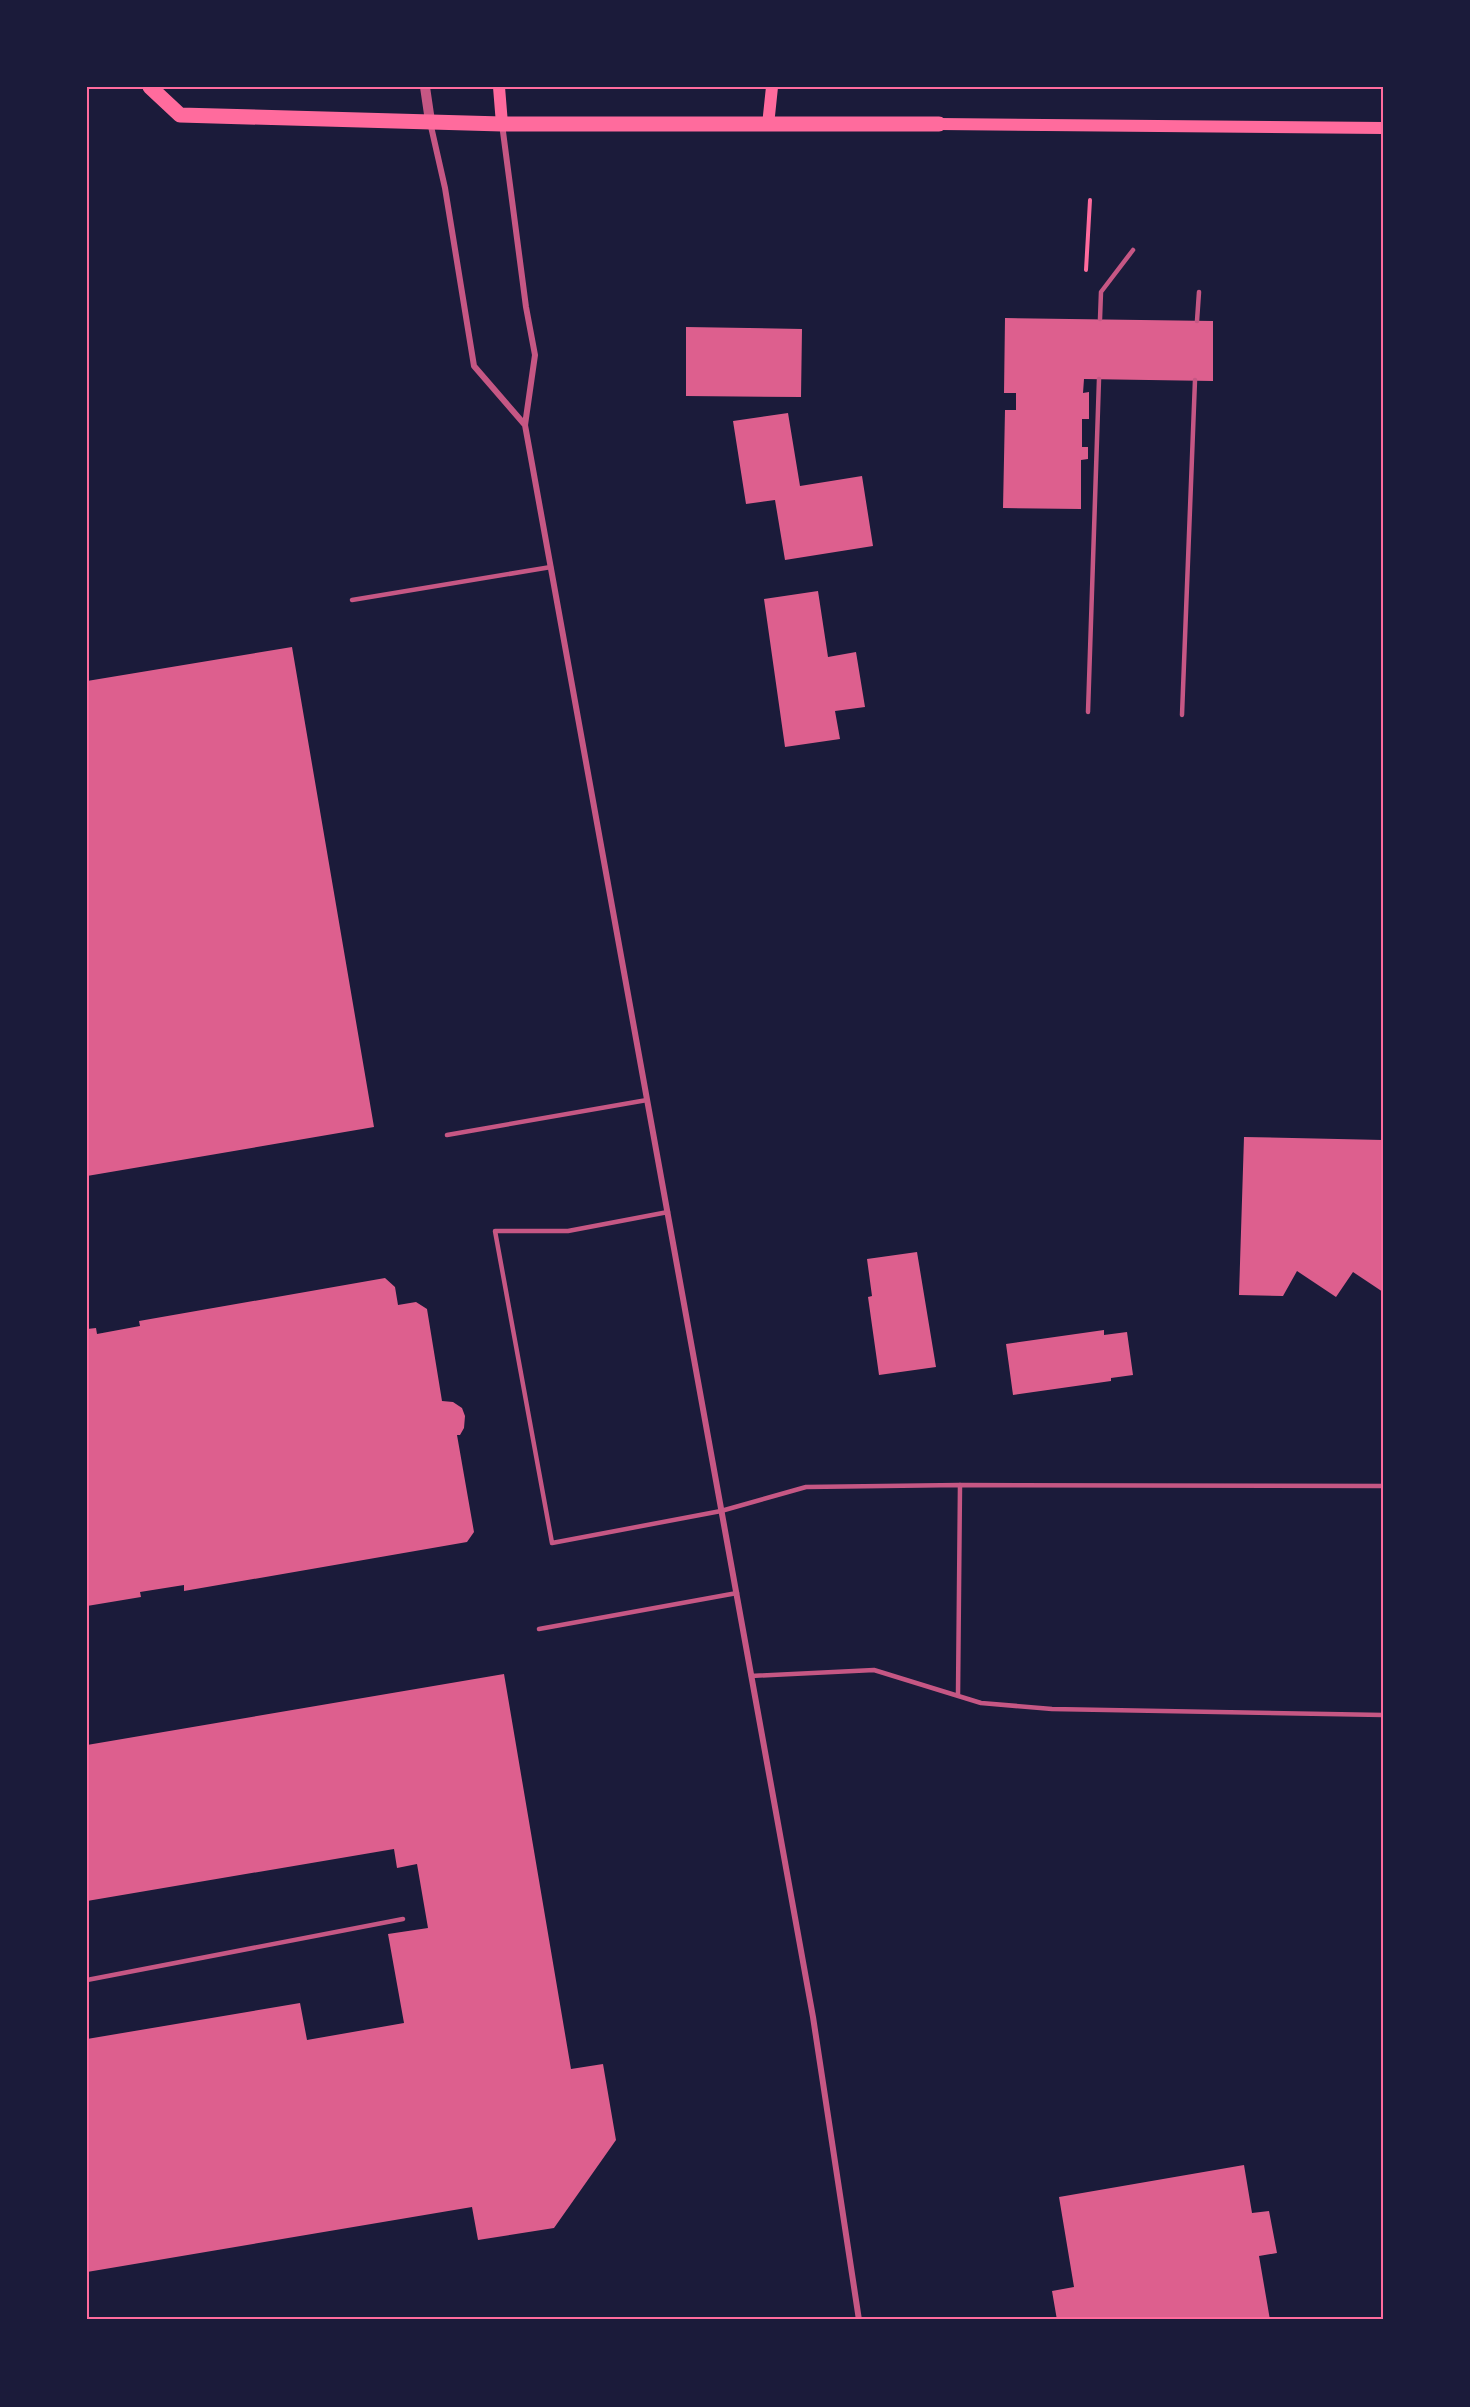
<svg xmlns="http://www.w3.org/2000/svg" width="1470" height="2407" viewBox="0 0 1470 2407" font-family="'PT Sans Narrow',sans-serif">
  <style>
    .building { fill: #dd5f8e }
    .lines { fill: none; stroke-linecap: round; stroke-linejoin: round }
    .path { stroke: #ff6b9d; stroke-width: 4 }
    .service { stroke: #c65784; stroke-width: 4.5 }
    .minor { stroke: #c65784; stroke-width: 6 }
    .tertiary { stroke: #c65784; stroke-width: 10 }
    .secondary { stroke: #ff6b9d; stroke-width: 12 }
    .primary { stroke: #ff6b9d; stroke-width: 15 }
    .neatline { fill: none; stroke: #ff6b9d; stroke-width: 2 }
  </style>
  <rect width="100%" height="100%" fill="#1b1b3a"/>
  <path class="building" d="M1005,318L1213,321V381L1084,379L1083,393L1089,392V419H1082V447H1088V459L1081,460V509L1003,508L1005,410H1016V393H1004Z
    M686,327L802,329L801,397L686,396Z
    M788,413L800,486L862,476L873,546L785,560L775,500L746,504L733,421Z
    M818,591L828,657L856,652L865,707L835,711L840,739L785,747L764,599Z
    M292,647L374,1127L87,1176V681Z
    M1244,1137L1383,1140V1292L1353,1272L1336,1297L1297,1271L1283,1296L1239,1295Z
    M917,1252L936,1367L879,1375L868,1297L872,1296L867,1259Z
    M385,1278L395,1287L398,1305L416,1302L427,1309L442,1401L453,1402L462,1408L465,1416L464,1428L460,1435H457L474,1532L467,1542L184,1591V1585L140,1592L141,1597L87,1606V1329L96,1328L97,1334L140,1326L139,1321Z
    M1104,1330V1335L1127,1332L1133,1375L1111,1378V1381L1013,1395L1006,1344Z
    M504,1674L571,2069L603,2064L616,2140L554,2228L478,2240L472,2207L87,2272V2039L300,2003L307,2040L404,2023L388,1934L428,1928L417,1864L397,1868L394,1849L87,1901V1745Z
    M1244,2165L1252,2213L1269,2211L1277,2253L1259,2256L1270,2320H1057L1052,2291L1074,2287L1059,2197Z"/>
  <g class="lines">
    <path class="path" d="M1086,270L1090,200"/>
    <path class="service" d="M1100,319L1101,292L1133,250
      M1197,321L1199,292
      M352,600L551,567
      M1088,712L1099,379
      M1182,715L1195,380
      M447,1135L647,1100
      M668,1212L568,1231H495L552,1543L721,1511L806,1487L960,1485L1383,1486
      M539,1629L737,1593
      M751,1676L874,1670L981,1703L1052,1709L1383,1715
      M958,1696L960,1485
      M87,1980L403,1919"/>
    <path class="minor" d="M430,122L445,188L474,366L525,425
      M502,124L526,307L535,355L525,425L813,2017L859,2320"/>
    <path class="tertiary" d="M425,87L430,121"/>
    <path class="secondary" d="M499,87L502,124
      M939,124L1383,128
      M768,125L772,87"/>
    <path class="primary" d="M150,87L180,115L502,124H939"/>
  </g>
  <rect width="1470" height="2407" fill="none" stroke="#1b1b3a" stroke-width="177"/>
  <rect x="88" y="88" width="1294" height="2230" class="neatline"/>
</svg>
